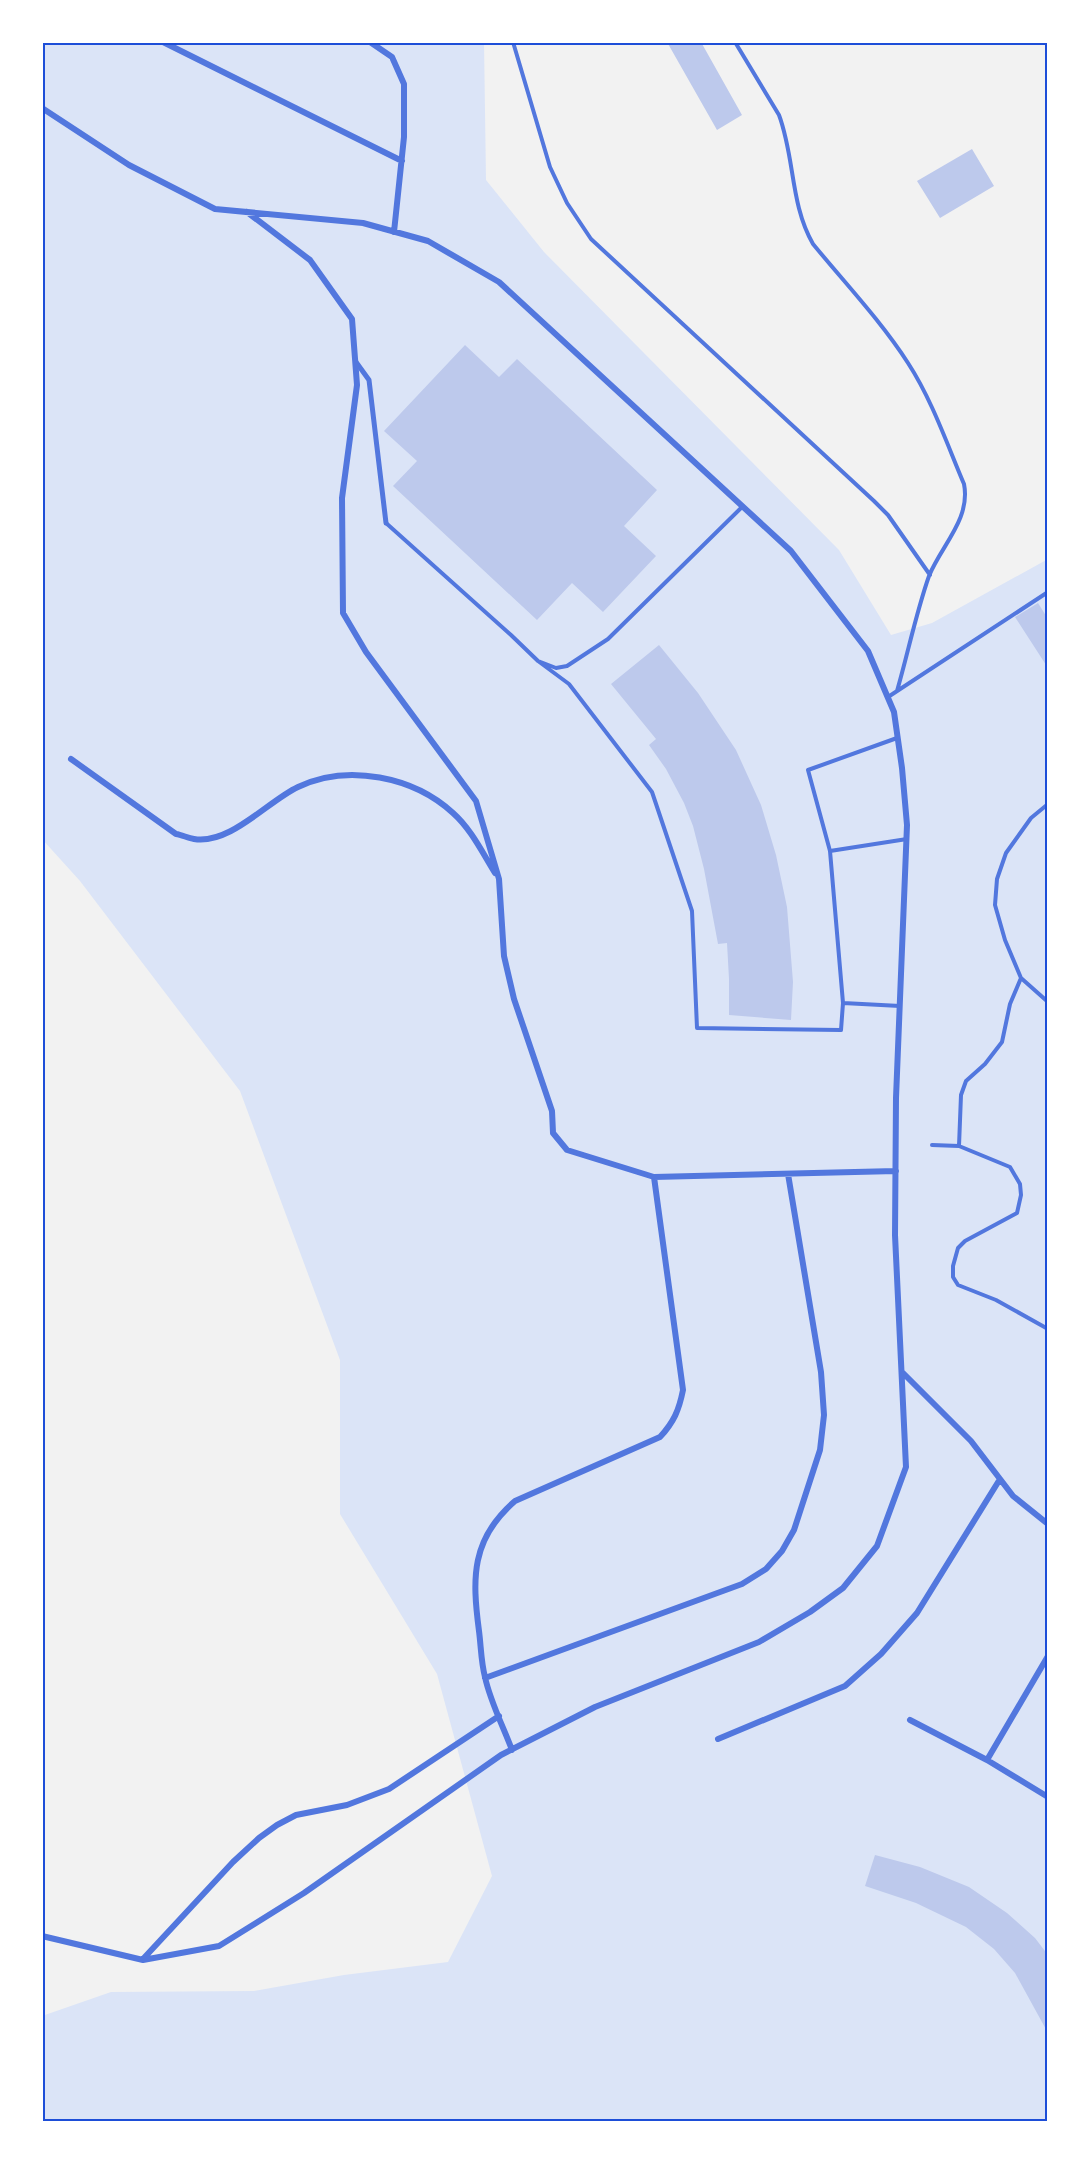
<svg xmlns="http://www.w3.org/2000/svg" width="1090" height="2163" viewBox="0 0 1090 2163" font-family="'Noto Sans',sans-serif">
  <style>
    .green { fill: #dbe4f7 }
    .building { fill: #bdc9ec }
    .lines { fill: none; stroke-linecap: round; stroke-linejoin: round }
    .service { stroke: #5277de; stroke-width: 4 }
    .pedestrian { stroke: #5277de; stroke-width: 5 }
    .minor { stroke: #5277de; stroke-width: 6 }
    .neatline { fill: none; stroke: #1d4ed8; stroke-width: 2 }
  </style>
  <rect width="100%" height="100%" fill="#f2f2f2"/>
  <path class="green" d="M42,42H484L486,180L544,252L839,550L891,635L932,623L1048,559V2121H42V2016L111,1992L254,1991L344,1975L448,1962L492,1876L437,1674L340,1514V1360L240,1091L80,881L42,839Z"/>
  <path class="building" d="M667,42H701L742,115L717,130Z
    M972,149L994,186L940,218L917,181Z
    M465,345L499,377L517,359L657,490L624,526L656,556L603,612L572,583L537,620L393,486L417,461L384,431Z
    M1038,603L1048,619V668L1015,617Z
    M659,645L698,693L736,750L761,805L776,855L787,907L793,982L791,1020L729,1015V979L727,943L718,944L704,869L693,826L684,803L666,769L649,745L656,739L611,684Z
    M875,1855L920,1867L969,1887L1007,1913L1035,1938L1048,1955V2033L1015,1973L994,1949L966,1927L916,1903L865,1886Z"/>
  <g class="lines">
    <path class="service" d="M513,42L550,167L567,203L591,239L874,501L888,515L930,575
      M735,42L779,115C795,158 790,204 813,244C845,283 881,321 908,363C932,400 947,444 964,484C971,519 941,546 929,576C916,613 908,653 897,691
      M386,523L511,635L538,661L556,668L567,666L608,639L742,507
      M538,661L569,684L652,792L692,911L697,1028L841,1030L843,1003L900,1006
      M888,697L1048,592
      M1048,804L1031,818L1006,853L997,879L995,905L1005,940L1021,978L1048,1002
      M830,851L808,770L897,738
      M843,1003L830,851L907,839
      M932,1145L959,1146L1010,1167L1020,1184L1021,1195L1017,1213L965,1241L958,1248L953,1266V1277L958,1285L996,1300L1048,1329
      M959,1146L961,1095L966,1081L985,1064L1002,1042L1010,1004L1021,978"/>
    <path class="pedestrian" d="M356,362L369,380L386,523"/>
    <path class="minor" d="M163,42L402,161
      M370,42L392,57L404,84V137L394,232
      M42,108L129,165L215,209L363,223L428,241L499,282L791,551L868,651L894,712L902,768L907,825L896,1098L895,1235L906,1467L877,1546L843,1588L810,1612L759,1642L595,1707L501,1755L304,1893L219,1946L143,1960L42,1936
      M247,212L310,260L352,319L357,385L342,498L343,613L366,652L476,801L499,879L504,956L514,999L552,1111L553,1133L567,1150L654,1177L896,1171
      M71,759L176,834C182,835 188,838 194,839C230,845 268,801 298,787C348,763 414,777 453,813C471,829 482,852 495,873
      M902,1372L971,1441L1013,1496L1048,1524
      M485,1678L742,1584L766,1569L782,1551L794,1530L820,1450L824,1415L821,1372L788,1174
      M910,1720L987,1760L1048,1797
      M718,1739L845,1686L881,1654L917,1613L1000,1479
      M512,1750C503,1726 490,1701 485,1677C481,1662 481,1646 479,1631C472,1578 471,1539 515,1501L660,1437C674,1422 679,1410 683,1390L654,1177
      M987,1760L1048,1656
      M143,1959L233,1862L259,1838L277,1825L296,1815L347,1805L389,1789L499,1716"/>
  </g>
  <rect width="1090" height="2163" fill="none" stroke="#ffffff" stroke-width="87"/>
  <rect x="44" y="44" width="1002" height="2076" class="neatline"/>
</svg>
